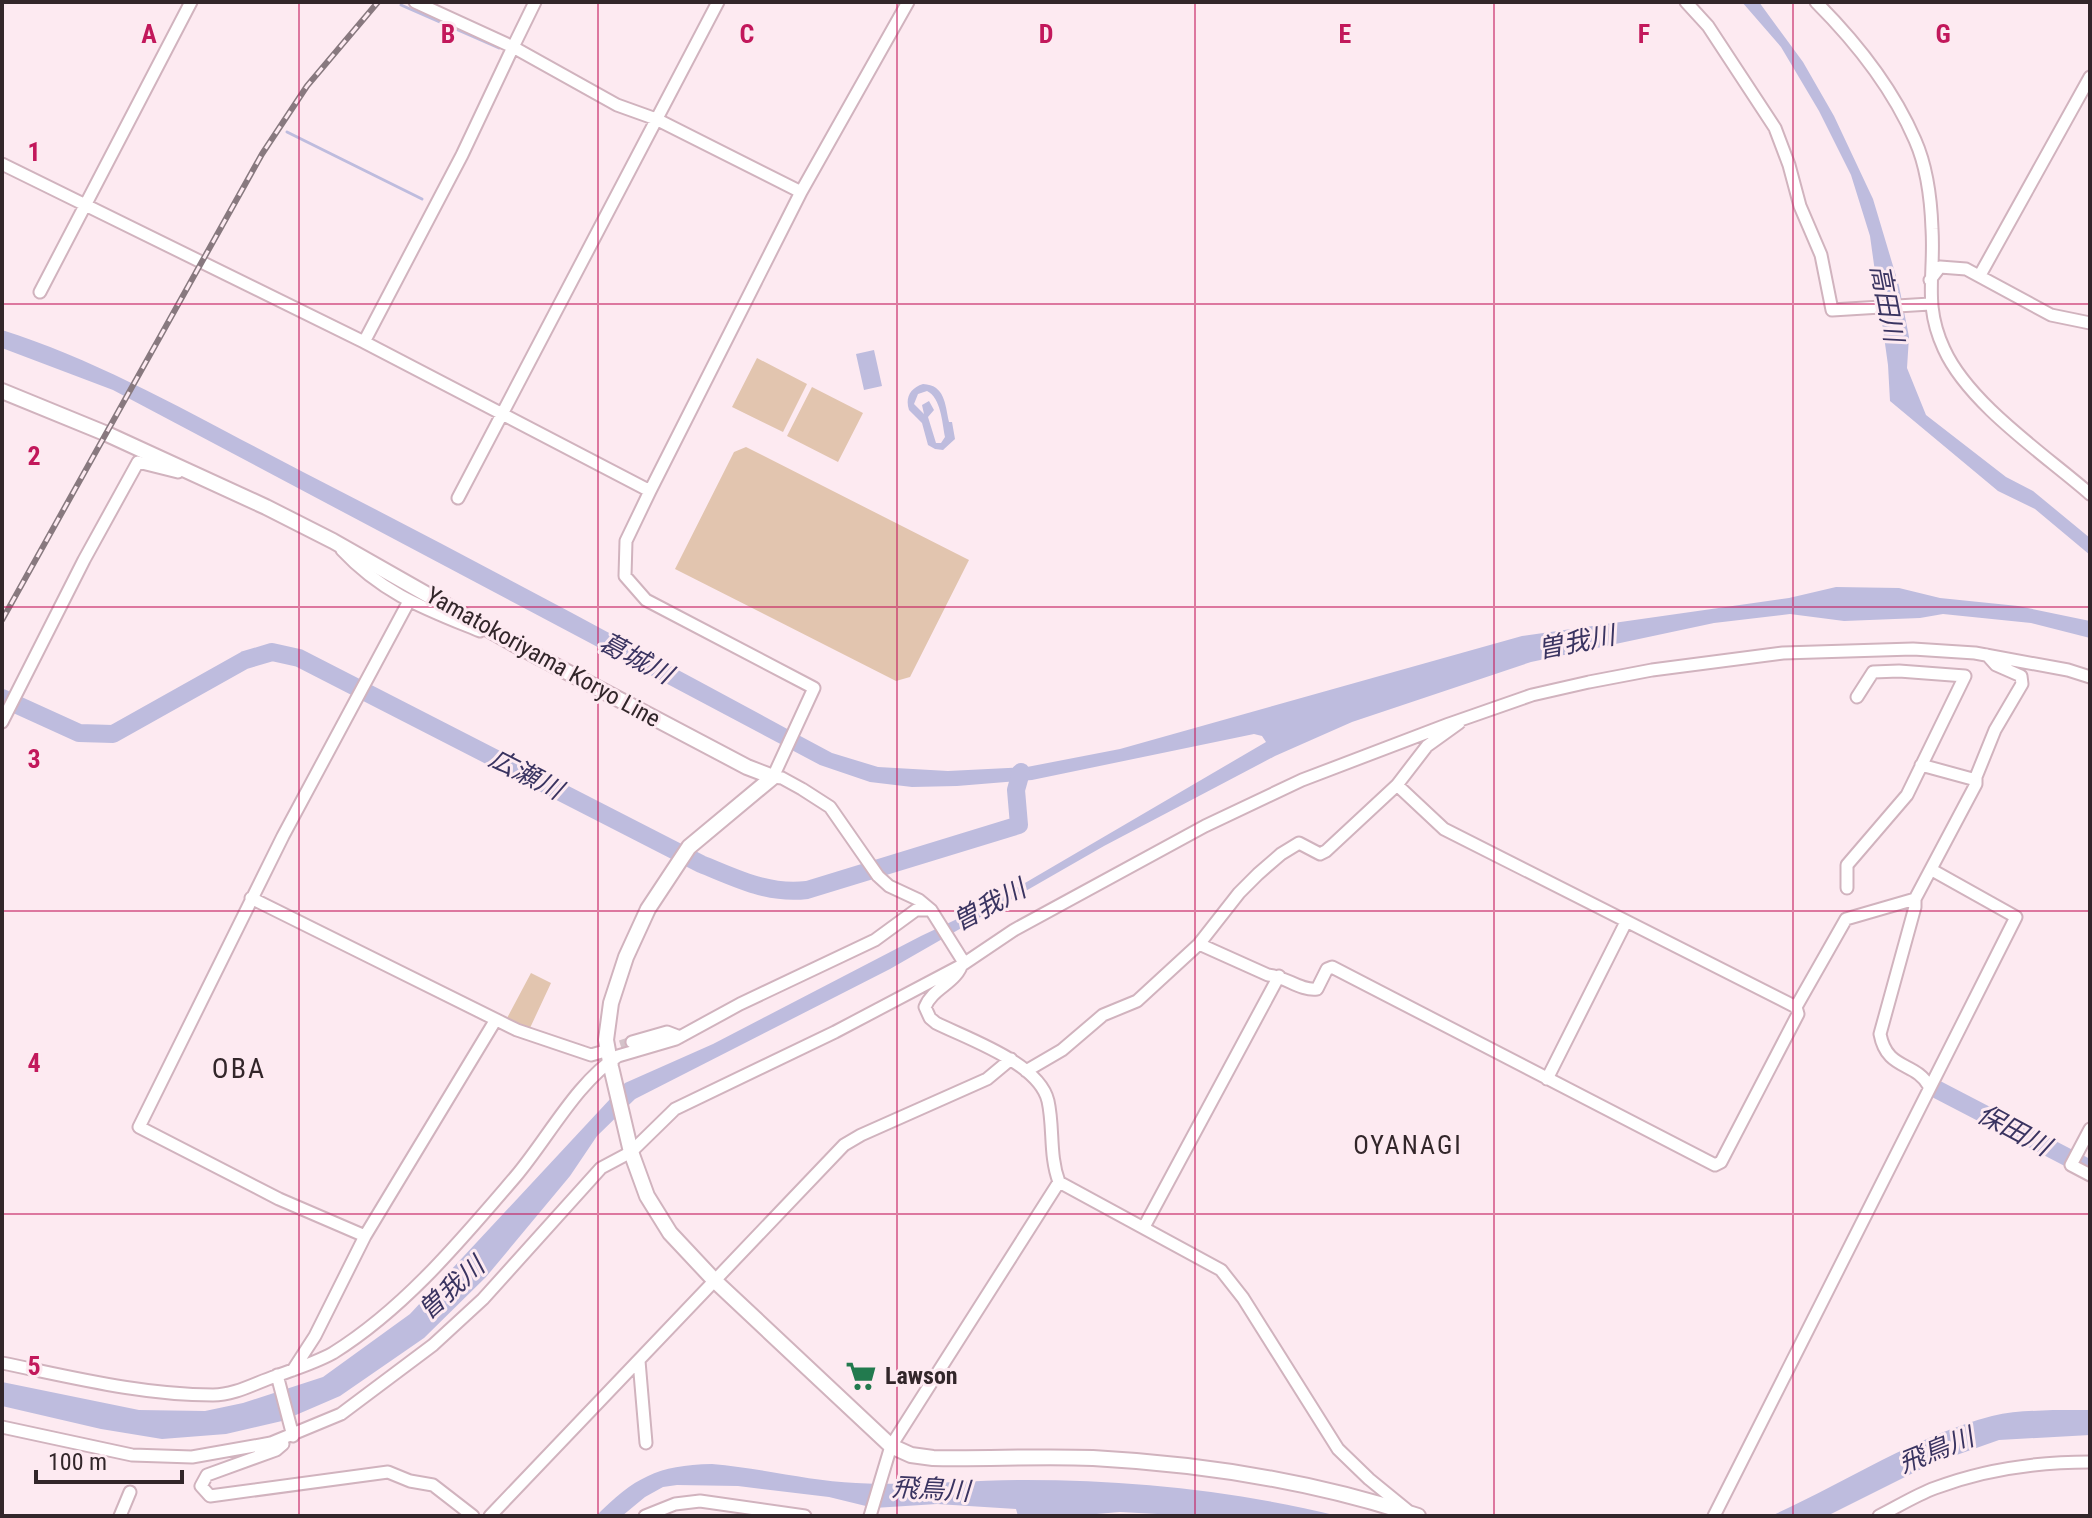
<svg xmlns="http://www.w3.org/2000/svg" width="2092" height="1518" viewBox="0 0 2092 1518" font-family="'Roboto Condensed','Noto Sans JP',sans-serif">
  <style>
    .green { fill: #e2c5af }
    .water { fill: #bebcde; fill-rule: evenodd }
    .lines { fill: none; stroke-linecap: round; stroke-linejoin: round }
    .stream { stroke: #bebcde; stroke-width: 3 }
    .river { stroke: #bebcde; stroke-width: 18 }
    .minor-tunnel { stroke: #d4c3c9; stroke-width: 11; stroke-dasharray: 11 5.5; stroke-linecap: butt }
    .minor-casing { stroke: #d1b3be; stroke-width: 15 }
    .major-casing { stroke: #d1b3be; stroke-width: 18 }
    .minor { stroke: #fff; stroke-width: 11 }
    .major { stroke: #fff; stroke-width: 14 }
    .rail-casing { stroke: #88797f; stroke-width: 6 }
    .rail { stroke: #fdeaf1; stroke-width: 3; stroke-dasharray: 9; stroke-linecap: butt }
    .grid { fill: none; stroke: #c2185b; stroke-width: 2; stroke-opacity: 0.55 }
    .labels { text-anchor: middle; dominant-baseline: central; stroke-width: 6; stroke-linejoin: round; paint-order: stroke }
    .street-label { font-size: 24px; fill: #32262a; stroke: #fdeaf1 }
    .poi-label { font-size: 24px; font-weight: bold; fill: #32262a; stroke: #fdeaf1; text-anchor: start }
    .water-label { font-size: 26px; font-style: italic; fill: #3a3461; stroke: #fdeaf1 }
    .neighbourhood-label { font-size: 26px; letter-spacing: 2px; fill: #32262a; stroke: #fdeaf1 }
    .quarter-label { font-size: 28px; letter-spacing: 2px; fill: #32262a; stroke: #fdeaf1 }
    .grid-label { font-size: 26px; text-anchor: middle; font-weight: bold; fill: #c2185b; stroke: #fdeaf1; stroke-width: 6; stroke-linejoin: round; paint-order: stroke }
  </style>
  <rect width="100%" height="100%" fill="#fdeaf1"/>
  <path class="green" d="M757,358L807,384L783,432L732,407Z
    M812,387L863,413L838,462L787,436Z
    M746,447L969,560L910,677L896,681L675,569L734,452Z
    M531,973L551,983L530,1028L506,1020Z"/>
  <path class="water" d="M1742,2H1759L1803,62L1834,116L1873,199L1899,286L1909,337L1907,368L1926,415L2006,477L2033,491L2090,538V555L2035,509L1998,491L1890,401L1888,365L1870,236L1851,175L1819,111L1781,47Z
    M2,330C104,362 208,423 303,472C481,563 656,658 832,753L878,767L948,771L1027,767L1120,749L1522,636L1789,598L1836,587L1899,588L1940,598L2018,606L2090,621V638L2031,623L1943,614L1920,618L1844,621L1790,614L1714,623L1531,662L1352,722L1275,756L1104,846L890,969L635,1099L597,1136L570,1176L486,1277L424,1338L340,1396L282,1421L226,1434L162,1439L101,1429L2,1406V1382L139,1410L205,1411L243,1403L323,1377L410,1314L625,1083L713,1044L921,936L989,904L1266,742L1262,736L1254,734L1032,780L957,786L912,787L870,782L820,765L113,390L2,348Z
    M874,350L882,386L864,390L856,354Z
    M923,384C945,385 945,404 949,422H952L955,439L943,450L935,449L928,445L922,423L909,410C905,398 910,388 923,384ZM927,391C941,398 942,422 945,437L941,443H936L928,417L934,410L929,401L922,405L924,414L914,404L918,394Z
    M2053,1410H2090V1435L1999,1440L1931,1464L1827,1516H1771C1845,1483 1912,1437 1992,1416C2012,1411 2033,1411 2053,1410Z
    M712,1464C761,1468 808,1481 856,1483C913,1486 970,1480 1026,1480C1131,1480 1237,1491 1338,1516H1195L1120,1512L1073,1516H1018L1016,1509L937,1504L874,1508L829,1497L738,1486L677,1485L663,1487L645,1497L622,1516H596C634,1478 657,1465 712,1464Z"/>
  <g class="lines">
    <path class="stream" d="M401,5L499,48
      M287,132L422,199"/>
    <path class="river" d="M2,698L79,733L113,734L245,660L272,652L299,658L701,864C736,878 768,895 807,890L1019,825L1016,790L1021,772
      M1938,1090L2088,1168"/>
    <path class="minor-tunnel" d="M605,1051L632,1042"/>
    <g class="minor-casing">
      <path id="minor" d="M535,2L513,47L617,105L656,119L801,192
        M908,2L801,192L650,491L626,541L625,576L646,600L814,688L773,777L782,778L802,789L830,807L878,876L889,886L919,900L931,910L963,961C957,984 933,987 925,1007L930,1018L936,1023C968,1039 1039,1063 1048,1101C1054,1128 1049,1155 1059,1182
        M1686,2L1708,26L1775,128L1789,165L1800,206L1821,255L1832,310L1930,304
        M1816,2C1855,41 1893,89 1915,140C1927,167 1931,200 1932,229C1935,275 1923,304 1944,349C1969,404 2044,454 2090,494
        M2,164L364,342L650,491
        M1980,275L2090,77
        M1930,280L1940,267L1966,269L2051,315L2090,323
        M40,292L191,2
        M364,342L462,155L513,47L415,2
        M458,498L718,2
        M342,550C383,594 426,609 480,631
        M2,722L84,560L138,462L178,472
        M1921,765L1976,780
        M1397,785L1444,829L1796,1007
        M1847,888V865L1907,795L1965,676L1899,671L1873,672L1857,697
        M251,898L517,1030L591,1055L605,1051
        M1199,944L1268,975C1285,976 1300,991 1317,989L1327,969L1332,967L1715,1165L1721,1162L1798,1014L1796,1007L1846,919L1915,899
        M632,1042L667,1032L680,1037
        M1026,1071L1062,1050L1103,1015L1137,1001L1199,944L1239,893L1258,874L1281,854L1299,843L1320,854L1326,851L1397,785L1427,746L1459,723
        M1547,1079L1626,922
        M1929,1086C1915,1061 1887,1071 1880,1034L1915,907V899L1976,784V777L1995,730L2022,684L2021,676L1996,665L1987,655
        M2090,1129L2071,1165L2090,1175
        M1144,1227L1279,976
        M365,1236L279,1199L139,1127L283,836L409,601
        M639,1361L646,1443
        M2,1363C71,1377 141,1395 213,1395C235,1395 255,1383 276,1376C295,1369 315,1363 333,1353C405,1308 461,1240 516,1176C548,1138 577,1082 618,1056L676,1039L740,1004L875,940L916,910H931
        M293,1370L315,1336L365,1236L495,1021
        M277,1375L293,1436
        M2,1427L132,1455L192,1457L271,1443L341,1414L433,1345L483,1299L601,1168L631,1152L675,1109L835,1032L962,965L1014,930L1205,826L1302,780L1449,724L1532,695L1589,682L1652,670L1783,653L1913,649L1975,653L2068,670L2090,677
        M283,1444L276,1450L207,1475L201,1486L210,1496L388,1472L410,1481L433,1485L473,1516
        M120,1516L130,1492
        M490,1516L844,1145L861,1135L987,1079L1011,1059
        M645,1516L675,1504L700,1501L805,1516
        M870,1516L891,1446L1059,1182L1221,1270L1243,1298L1338,1449L1369,1479L1407,1510
        M1714,1516L2016,917L1932,870
        M1879,1516C1897,1507 1916,1495 1935,1488C1985,1469 2037,1462 2090,1462"/>
    </g>
    <g class="major-casing">
      <path id="major" d="M2,391L107,434L266,507L333,541L514,644L747,767L773,777
        M773,777L689,847L648,909L626,957L611,1003L606,1040L611,1067L631,1152L647,1196L670,1233L715,1281L891,1446L911,1455L933,1458C986,1459 1040,1456 1093,1458C1203,1464 1313,1481 1418,1516"/>
    </g>
    <use href="#minor" class="minor"/>
    <use href="#major" class="major"/>
    <g class="rail-casing">
      <path id="rail" d="M2,620L262,154L307,86L378,2"/>
    </g>
    <use href="#rail" class="rail"/>
  </g>
  <path class="grid" d="M299,2V1516M598,2V1516M897,2V1516M1195,2V1516M1494,2V1516M1793,2V1516M2,304H2090M2,607H2090M2,911H2090M2,1214H2090"/>
  <defs>
    <g id="supermarket-bare" transform="scale(2.4)"><path d="M-6-5.5h2.5l.6 2H6L4.5 2H-2.5L-4.4-4H-6ZM-1.5 3.2a1.3 1.3 0 1 0 .1 0ZM3 3.2a1.3 1.3 0 1 0 .1 0Z" fill="#227a4e" stroke="#fdeaf1" stroke-width="2.5" paint-order="stroke"/></g>
  </defs>
  <g fill-rule="evenodd">
    <use href="#supermarket-bare" x="861" y="1376"/>
  </g>
  <g class="labels">
    <g class="street-label">
      <text transform="translate(543 657) rotate(29)">Yamatokoriyama Koryo Line</text>
    </g>
    <g class="poi-label">
      <text x="885" y="1376">Lawson</text>
    </g>
    <g class="water-label">
      <text transform="translate(1887 303) rotate(79)">高田川</text>
      <text transform="translate(1576 642) rotate(-11)">曽我川</text>
      <text transform="translate(636 658) rotate(28)">葛城川</text>
      <text transform="translate(526 774) rotate(27)">広瀬川</text>
      <text transform="translate(989 905) rotate(-28)">曽我川</text>
      <text transform="translate(2014 1130) rotate(28)">保田川</text>
      <text transform="translate(451 1288) rotate(-42)">曽我川</text>
      <text transform="translate(1936 1450) rotate(-22)">飛鳥川</text>
      <text transform="translate(931 1489) rotate(3)">飛鳥川</text>
    </g>
    <g class="neighbourhood-label">
      <text x="1408" y="1145">OYANAGI</text>
    </g>
    <g class="quarter-label">
      <text x="239" y="1068">OBA</text>
    </g>
  </g>
  <g class="grid-label">
    <text x="149" y="43">A</text>
    <text x="448" y="43">B</text>
    <text x="747" y="43">C</text>
    <text x="1046" y="43">D</text>
    <text x="1345" y="43">E</text>
    <text x="1644" y="43">F</text>
    <text x="1943" y="43">G</text>
    <text x="34" y="161">1</text>
    <text x="34" y="465">2</text>
    <text x="34" y="768">3</text>
    <text x="34" y="1072">4</text>
    <text x="34" y="1375">5</text>
  </g>
  <rect width="2092" height="1518" fill="none" stroke="#32262a" stroke-width="8"/>
  <path d="M36 1470v12h146v-12" fill="none" stroke="#32262a" stroke-width="4"/>
  <text x="48" y="1470" font-size="24" fill="#32262a" stroke="#fdeaf1" stroke-width="6" paint-order="stroke">100 m</text>
</svg>
